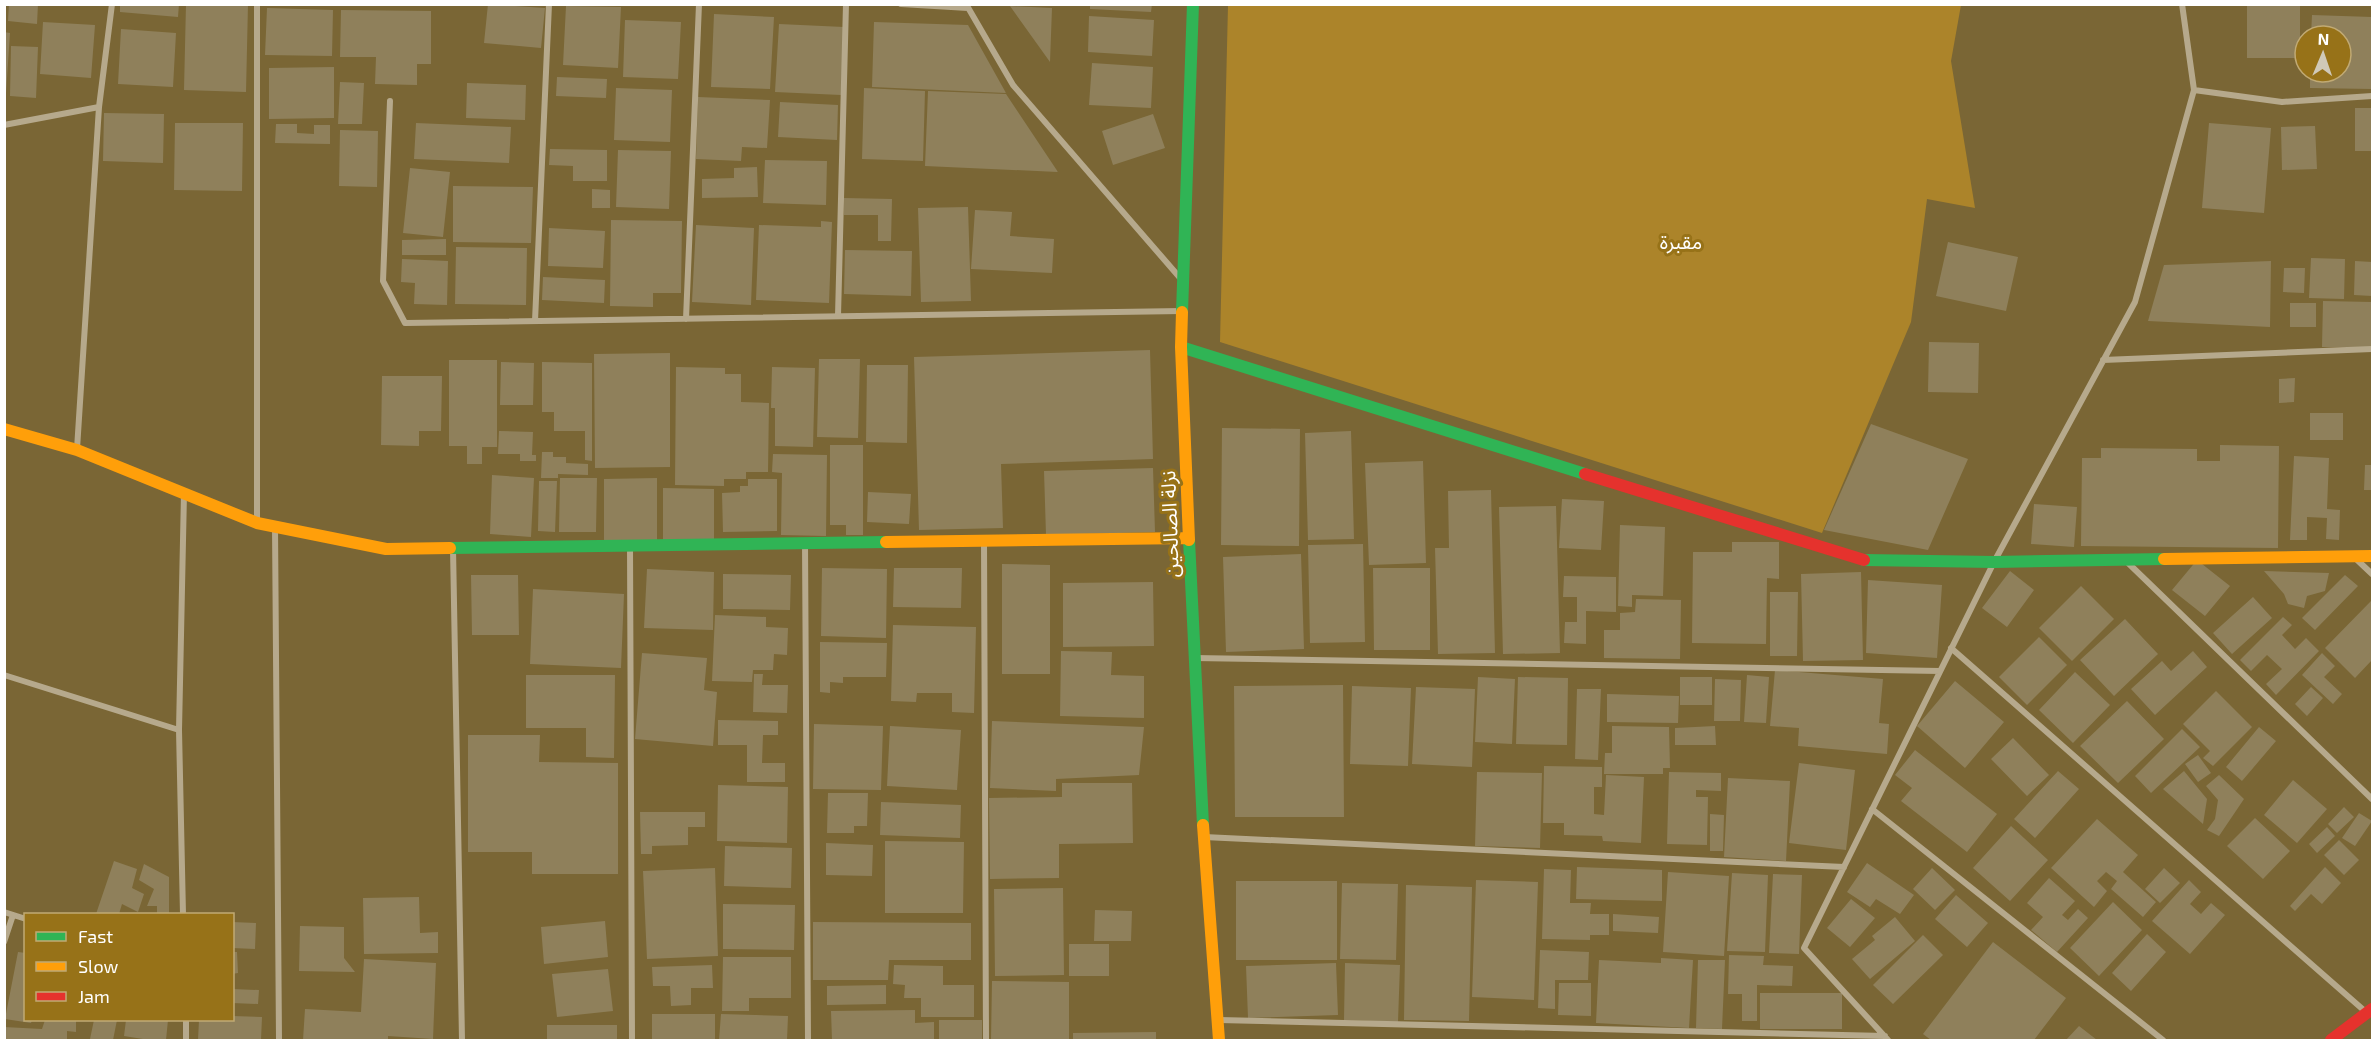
<svg xmlns="http://www.w3.org/2000/svg" width="2377" height="1045" viewBox="0 0 2377 1045" font-family="'Exo 2','Noto Sans Arabic',sans-serif">
  <style>
    .green { fill: #ac842a }
    .building { fill: #8f805b }
    .lines { fill: none; stroke-linecap: round; stroke-linejoin: round }
    .street { stroke: #b6a98c; stroke-width: 6 }
    .fast { stroke: #30b455; stroke-width: 12 }
    .slow { stroke: #ff9f0a; stroke-width: 12 }
    .jam { stroke: #e5322d; stroke-width: 12 }
    .labels { text-anchor: middle; dominant-baseline: central; stroke-width: 6; stroke-linejoin: round; paint-order: stroke }
    .park-label { font-size: 20px; fill: #fff; stroke: #977218 }
    .street-label { font-size: 20px; fill: #fff; stroke: #977218 }
  </style>
  <rect width="100%" height="100%" fill="#7a6635"/>
  <path class="green" d="M1228,5H1961L1951,61L1975,208L1927,199L1911,322L1822,533L1220,342Z"/>
  <path class="building" d="M9,4H38L37,24L8,21Z
    M120,4H179L178,17L120,12Z
    M186,4H248L246,92L184,90Z
    M488,4L545,8L541,48L484,43Z
    M1090,4H1152L1151,12L1090,9Z
    M2247,4H2300V58H2247Z
    M566,6L621,7L618,68L563,65Z
    M1010,6L1052,8L1050,62Z
    M267,8L333,10L332,56L265,55Z
    M341,10L431,11V64H417V85L375,84L376,57H340Z
    M714,14L774,17L770,89L711,87Z
    M2312,15L2372,17V89L2310,88V72H2341V36H2311Z
    M1089,16L1154,20L1152,56L1088,52Z
    M625,20L681,22L678,79L623,77Z
    M43,22L95,25L91,78L40,74Z
    M874,22L968,25L1006,93L872,87Z
    M779,24L844,27L841,95L775,92Z
    M121,29L176,33L173,87L118,84Z
    M4,32L10,33L6,93H4Z
    M11,46L38,47L36,98L10,96Z
    M1092,63L1153,67L1151,108L1089,105Z
    M334,67V118L269,119V68Z
    M557,77L607,79L606,98L556,96Z
    M340,82L364,83L362,124H338Z
    M467,83L526,85L525,120L466,118Z
    M616,88L672,90L670,142L614,140Z
    M864,88L925,91L923,161L862,159Z
    M928,91L1006,94L1058,172L925,166Z
    M698,97L770,100L767,148L742,147L741,161L696,159Z
    M780,102L838,105L837,140L778,137Z
    M2355,108H2372V151H2355Z
    M104,113L164,114L163,163L103,161Z
    M1153,114L1165,148L1113,165L1102,131Z
    M175,123H243L242,191L174,190Z
    M416,123L511,127L509,163L414,159Z
    M2209,123L2271,128L2264,213L2202,208Z
    M276,124H297V133L314,134V125H330V144L275,143Z
    M2315,126L2317,169L2282,170L2281,127Z
    M340,130L378,131L377,187L339,186Z
    M550,149L607,150V181H573V166L549,165Z
    M618,150L671,151L669,209L616,207Z
    M765,160L827,161L826,205L763,203Z
    M757,167L758,197L702,198V179L734,178V168Z
    M410,168L450,172L443,237L403,233Z
    M453,186L533,187L531,243L453,242Z
    M592,189L610,190V208H592Z
    M844,198L892,199L891,241H878V215H844Z
    M968,207L971,301L921,302L918,208Z
    M975,210L1012,212L1010,236L1054,239L1052,273L971,269Z
    M611,220L682,221L681,293H653V307L610,306Z
    M821,221L832,222L829,303L756,300L759,225L821,227Z
    M696,225L754,228L751,305L692,302Z
    M549,228L605,231L603,268L548,266Z
    M446,239V255H402V240Z
    M1948,242L2018,257L2006,311L1936,296Z
    M456,247L527,248L526,305L455,304Z
    M845,250L912,251L911,296L844,294Z
    M2311,258L2345,259L2344,299L2309,298Z
    M402,259L448,261L447,305L414,304L415,283L401,282Z
    M2271,261L2270,327L2148,321L2164,265Z
    M2355,261L2372,262V296L2354,295Z
    M2284,268H2305L2304,293L2283,292Z
    M543,277L605,280L604,303L542,300Z
    M2323,301L2372,302V348L2322,347Z
    M2290,303H2316V327H2290Z
    M1929,342L1979,343L1978,393L1928,392Z
    M1150,350L1153,459L1001,464L1003,528L919,530L914,357Z
    M670,353V467L595,468L594,354Z
    M819,359H860L858,438L817,437Z
    M449,360H497V447H482V464H467V446H449Z
    M501,362L534,363L533,405H500Z
    M542,362L592,363V461L585,460V431H554V412H542Z
    M867,365H908L907,443L866,442Z
    M676,367L725,368V374H741V402L769,403L768,472H746V479H724V486L675,485Z
    M772,367L815,368L813,447L775,446V408H771Z
    M382,376H442L441,431H419V446L381,445Z
    M2295,378L2294,402L2279,403V379Z
    M2310,413H2343V440H2310Z
    M1871,424L1968,459L1928,550L1824,530Z
    M1222,428L1300,429L1299,546L1221,545Z
    M499,431L533,432L532,455H536V461H520V454H498Z
    M1351,431L1354,539L1308,540L1305,433Z
    M830,445H863V535H846V525H830Z
    M2220,445L2279,446L2278,548L2081,546L2082,458H2101V448L2197,449V461H2220Z
    M542,452H553V457H566V463L588,464V475L558,474V478H541Z
    M773,454L827,455L826,536L781,535L782,473L772,472Z
    M2294,456L2329,458L2327,509L2340,510L2339,540L2326,539L2327,518L2307,517V540H2290Z
    M1423,461L1426,563L1369,565L1365,463Z
    M2365,465H2372V490H2364Z
    M1153,468L1155,532L1046,535L1044,471Z
    M492,475L534,478L531,537L490,534Z
    M560,478H597L596,532H559Z
    M657,478V541H604V479Z
    M748,479H777V531L723,532L722,493L740,492V486H748Z
    M539,481H557L555,532L538,531Z
    M663,488L714,489V541H663Z
    M1491,490L1495,653L1438,654L1435,548H1449L1448,491Z
    M868,492L911,494L909,524L867,522Z
    M1562,499L1604,501L1601,550L1559,548Z
    M2034,504L2077,507L2074,547L2031,544Z
    M1556,506L1560,653L1503,654L1499,507Z
    M1620,525L1665,527L1663,596L1632,595V607L1618,606Z
    M1732,542H1779V579L1767,578L1766,644L1692,643L1693,552H1732Z
    M1363,544L1365,642L1310,643L1308,545Z
    M1301,554L1304,649L1226,652L1223,557Z
    M2197,560L2230,586L2205,616L2172,590Z
    M1002,564L1050,565V674H1002Z
    M822,568L887,569L886,638L821,636Z
    M894,568H962L961,608L893,607Z
    M1373,568H1430V650H1374Z
    M647,569L714,572L713,630L644,628Z
    M2010,571L2034,590L2007,627L1982,608Z
    M2264,571L2329,573L2325,591L2307,596L2304,608L2288,604L2284,594Z
    M1861,572L1863,660L1803,661L1801,574Z
    M723,574L791,575L790,610L723,609Z
    M471,575H518L519,635H472Z
    M2345,575L2358,586L2315,630L2302,618Z
    M1564,576L1616,577V612L1586,611V644L1564,643L1565,622H1577V597H1563Z
    M1868,580L1942,585L1937,658L1866,653Z
    M1153,582L1154,646L1063,647V583Z
    M2081,586L2114,619L2072,661L2039,628Z
    M533,589L624,594L621,668L530,664Z
    M1770,592H1798L1797,656H1770Z
    M2253,597L2272,618L2232,654L2213,633Z
    M1636,599L1681,600L1680,659L1604,658V630H1620V613L1635,612Z
    M2371,601L2372,603V660L2355,678L2325,648Z
    M715,615L766,617V627L788,628L787,655L774,654L773,670H753L752,682L712,681Z
    M2283,617L2292,625L2282,635L2295,649L2306,638L2319,651L2276,695L2266,684L2282,669L2267,655L2251,671L2240,660Z
    M2125,619L2158,654L2114,696L2080,660Z
    M893,625L976,627L974,713L952,712V693H917L916,702L891,701Z
    M2039,637L2067,665L2027,705L1999,677Z
    M820,642L887,643L886,677H843V683L830,682V693L820,692Z
    M1061,651L1112,652L1111,675L1144,676V718L1060,716Z
    M2193,651L2207,667L2155,715L2131,689L2162,661L2171,671Z
    M642,653L707,658L704,690L717,692L713,746L635,739Z
    M2322,653L2335,666L2324,677L2342,694L2333,704L2302,675Z
    M1775,670L1883,679L1879,723L1889,724L1887,754L1798,746L1799,728L1770,726Z
    M2075,672L2110,705L2073,743L2039,710Z
    M754,674H763L762,685H788L787,713L753,712Z
    M526,675H615L614,758L586,757V728H526Z
    M1747,675L1769,677L1766,723L1744,722Z
    M1478,677L1515,679L1512,744L1475,742Z
    M1518,677L1568,678L1567,745L1516,744Z
    M1680,677H1712V705H1680Z
    M1715,679L1741,680L1740,721H1714Z
    M1955,681L2004,722L1965,768L1917,726Z
    M1343,685L1344,817H1235L1234,686Z
    M1352,686L1411,688L1408,766L1350,764Z
    M1416,687L1475,689L1472,767L1412,764Z
    M2311,687L2323,698L2307,716L2295,704Z
    M1577,689H1601L1598,760L1575,759Z
    M2216,691L2252,727L2213,766L2203,758L2210,751L2183,724Z
    M1607,694L1679,696L1678,723L1607,722Z
    M2127,701L2164,739L2118,783L2080,746Z
    M718,720L778,721V735H763L762,763H785V782H747V745H718Z
    M992,721L1144,727L1139,775L1056,779V791L990,788Z
    M814,724L883,726L881,790L813,789Z
    M890,726L961,730L957,790L887,786Z
    M1612,726L1669,727L1670,768H1663V774H1604L1605,753H1612Z
    M1715,726L1716,745H1675V728Z
    M2259,727L2276,741L2242,781L2226,767Z
    M2182,729L2200,747L2151,793L2135,776Z
    M468,735H540L539,762L618,763V874H532V852H468Z
    M2013,738L2049,775L2027,796L1991,759Z
    M1915,750L1997,814L1967,852L1901,801L1912,788L1895,775Z
    M2198,755L2211,773L2198,782L2185,764Z
    M1799,763L1855,770L1846,850L1789,843Z
    M1544,766L1602,767V787H1594V814L1604,815L1606,775L1644,777L1641,843L1603,841L1602,836L1564,835V823H1543Z
    M2058,771L2079,789L2035,838L2014,819Z
    M2184,771L2207,799L2203,824L2163,789Z
    M1477,772L1542,773L1540,848L1475,846Z
    M1669,772L1721,773V791L1696,790V797H1708L1707,845L1667,844Z
    M2219,775L2244,799L2219,836L2207,830L2215,819L2218,800L2206,786Z
    M1728,778L1790,781L1786,861L1724,857Z
    M2293,780L2327,809L2297,843L2264,815Z
    M1062,783H1132L1133,843L1059,844V878L990,879L989,798L1062,797Z
    M718,785L788,787L787,843L717,841Z
    M828,793H868L867,826H854V833H827Z
    M881,802L961,805L960,838L880,835Z
    M2344,807L2354,817L2337,833L2328,824Z
    M640,812H705V827H688V845L652,846V854H641Z
    M2359,813L2372,821L2355,846L2342,838Z
    M1710,814L1724,815L1723,851H1710Z
    M2255,818L2290,851L2263,879L2227,846Z
    M2097,819L2138,855L2123,872L2156,902L2143,917L2111,889L2117,881L2106,872L2097,881L2107,891L2094,907L2051,868Z
    M2011,826L2048,860L2010,901L1973,868Z
    M2327,827L2335,836L2317,853L2309,844Z
    M2339,840L2359,860L2344,875L2324,855Z
    M885,841L964,842L963,913H885Z
    M826,843L873,845L872,876L826,875Z
    M725,846L792,848L791,888L724,886Z
    M114,861L137,869L132,888L144,894L138,912L122,904L119,914H96Z
    M1867,863L1914,895L1900,914L1876,899L1870,907L1847,892Z
    M144,864L169,877V914H157V906H147L154,889L139,880Z
    M1577,867L1662,870V901L1576,899Z
    M2325,867L2341,883L2322,904L2311,894L2295,911L2290,906Z
    M715,868L718,956L647,959L643,871Z
    M1932,868L1955,890L1935,910L1913,889Z
    M2164,868L2180,883L2160,903L2145,889Z
    M1544,869L1571,870L1570,903H1591L1590,914H1609V935H1590V940L1542,939Z
    M1668,872L1729,876L1724,956L1663,952Z
    M1732,873L1768,875L1765,952L1727,951Z
    M1773,874L1802,875L1799,954L1769,953Z
    M2049,878L2075,901L2062,915L2068,920L2078,909L2088,918L2057,952L2031,930L2043,917L2027,903Z
    M1476,880L1538,882L1534,1000L1472,997Z
    M2189,880L2201,892L2190,904L2201,914L2211,903L2225,915L2190,954L2152,921Z
    M1236,881H1337V960H1236Z
    M1342,883L1398,884L1396,960L1340,959Z
    M1406,885L1472,887L1469,1021L1404,1020Z
    M1063,888L1064,975L995,976L994,889Z
    M1956,895L1988,923L1967,947L1935,919Z
    M419,897L420,933L438,932V953L364,954L363,898Z
    M1851,899L1875,918L1850,947L1827,928Z
    M2113,902L2142,930L2099,976L2070,948Z
    M723,904L795,905L794,950L723,949Z
    M1095,910L1132,911L1131,941H1094Z
    M1613,914L1659,917L1658,933L1613,931Z
    M1895,917L1915,941L1870,979L1852,959L1875,940L1872,936Z
    M605,921L608,957L544,964L541,927Z
    M232,922L256,923L255,949L232,948Z
    M813,922L971,923V960H889L888,980H813Z
    M300,926L344,927V958L355,972L299,971Z
    M2147,934L2166,952L2131,991L2112,973Z
    M1923,935L1943,955L1893,1004L1873,985Z
    M1993,942L2066,998L2034,1040H1931L1923,1034Z
    M1069,944H1109V976H1069Z
    M1540,950L1589,952L1588,980H1555V1009L1538,1008Z
    M18,952L26,953V1020H32L31,1023L5,1019Z
    M232,952H237L238,973L232,974Z
    M1729,955L1764,956L1763,965L1793,966L1792,986L1757,985V1021H1742V994H1728Z
    M723,957H791V998H749V1011H722Z
    M1661,958L1693,960L1689,1028L1596,1023L1599,960L1661,963Z
    M364,959L436,963L433,1039L388,1036V1040H303L305,1009L361,1012Z
    M1698,960H1725L1722,1029L1696,1028Z
    M1336,963L1338,1015L1248,1018L1246,966Z
    M1345,963L1400,965L1398,1022L1344,1020Z
    M712,965L713,988H691V1005L671,1006L670,986H653L652,967Z
    M894,965L943,966V985H974V1017H921V998H904L905,985L893,984Z
    M608,969L613,1011L557,1017L552,974Z
    M992,981L1069,982V1040H991Z
    M1559,983H1591V1016L1558,1015Z
    M886,985V1004L827,1005V986Z
    M232,989L259,990L258,1004L232,1003Z
    M1760,993H1842V1029H1760Z
    M915,1010V1023L934,1022V1040H832L831,1011Z
    M652,1014H715V1040H652Z
    M721,1014L788,1016L787,1040H719Z
    M232,1016L262,1017L261,1040H198L199,1020H232Z
    M45,1020H76V1032L67,1031V1040H4V1027L42,1029Z
    M94,1020H117L113,1040L90,1039Z
    M126,1020H168L166,1040H149L124,1036Z
    M939,1020H982V1040H939Z
    M547,1025H617V1040H547Z
    M2079,1026L2097,1040H2066Z
    M1156,1032V1040H1073V1033Z"/>
  <g class="lines">
    <path class="street" d="M901,4L968,8
      M966,4L1013,85L1181,279
      M2194,90L2282,102L2372,96
      M390,101L383,281L405,323L1182,311
      M4,125L99,107
      M838,316L846,4
      M686,319L699,4
      M535,321L549,4
      M2103,360L2372,349
      M77,449L99,107L112,4
      M257,523V4
      M275,526L279,1040
      M984,541L986,1040
      M805,543L808,1040
      M630,546L632,1040
      M453,548L462,1040
      M2354,557L2372,574
      M2125,560L2372,799
      M1951,648L2367,1013
      M1194,658L1940,671
      M4,675L179,730
      M1872,809L2163,1040
      M1204,837L1844,867
      M4,912L26,919
      M183,914L179,730L184,493
      M4,942L13,915
      M186,1020V1040
      M1219,1020L1885,1036
      M1888,1040L1804,948L1994,562L2135,302L2194,90L2182,4"/>
    <path class="fast" d="M1182,312L1193,4
      M1181,347L1585,474
      M1189,540L1203,825
      M450,548L886,542
      M1864,560L1994,562L2164,559"/>
    <path class="slow" d="M1182,312L1181,347L1189,540
      M4,429L77,450L257,523L386,549L450,548
      M886,542L1189,538
      M2164,559L2372,556
      M1203,825L1219,1040"/>
    <path class="jam" d="M1585,474L1864,560
      M2331,1040L2372,1009"/>
  </g>
  <g class="labels">
    <g class="park-label">
      <text x="1681" y="241">مقبرة</text>
    </g>
    <g class="street-label">
      <text transform="translate(1169 524) rotate(-92)">نزلة الصالحين</text>
    </g>
  </g>
  <rect width="2377" height="1045" fill="none" stroke="#ffffff" stroke-width="12"/>
  <rect x="24" y="913" width="210" height="108" fill="#977218" stroke="#c1aa74" stroke-width="1.5"/>
  <rect x="36" y="932" width="30" height="9" fill="#30b455" stroke="#c1aa74" stroke-width="1.5"/>
  <text x="78" y="943" font-size="18" fill="#ffffff">Fast</text>
  <rect x="36" y="962" width="30" height="9" fill="#ff9f0a" stroke="#c1aa74" stroke-width="1.5"/>
  <text x="78" y="973" font-size="18" fill="#ffffff">Slow</text>
  <rect x="36" y="992" width="30" height="9" fill="#e5322d" stroke="#c1aa74" stroke-width="1.5"/>
  <text x="78" y="1003" font-size="18" fill="#ffffff">Jam</text>
  <g transform="translate(2323 54) rotate(2)"><circle r="28" fill="#977218" stroke="#c1aa74" stroke-width="1.5"/>
  <path d="M0-4.5L10 22L0 15L-10 22Z" fill="#d0c9b8"/>
  <text y="-9" font-size="16" font-weight="bold" text-anchor="middle" fill="#ffffff">N</text>
  </g>
</svg>
